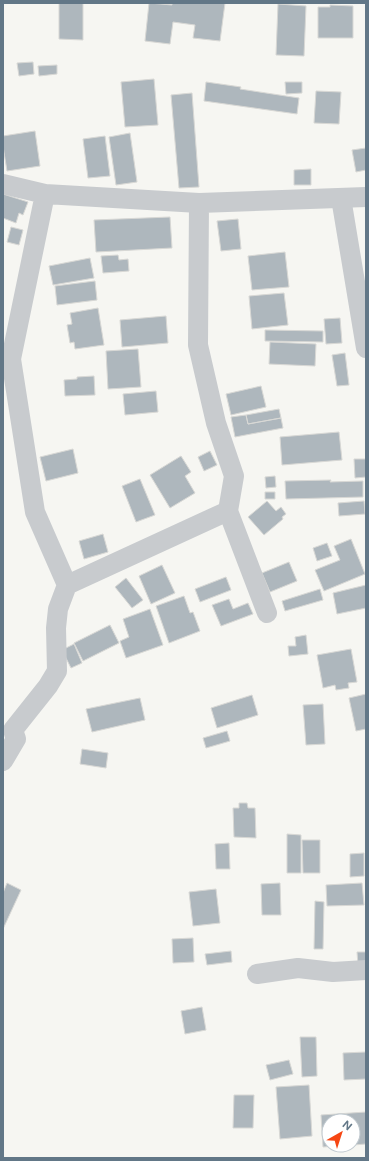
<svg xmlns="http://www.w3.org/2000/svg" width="369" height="1161" viewBox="0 0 369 1161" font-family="'Public Sans',sans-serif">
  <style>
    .building { fill: #aeb7bd; stroke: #d8d8d5 }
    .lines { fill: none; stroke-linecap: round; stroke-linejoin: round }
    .street { stroke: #c8cbce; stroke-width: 20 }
  </style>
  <rect width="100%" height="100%" fill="#f6f6f2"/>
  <path class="building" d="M59,3H83V40L59,39Z
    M149,3L172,5V3H225L220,41L193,38L195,25L173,22L170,44L145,41Z
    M278,4L306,6L304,56L276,55Z
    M330,5L353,6V38H318V7H330Z
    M33,62L34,74L19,76L17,63Z
    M57,65V74L39,76L38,66Z
    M154,79L158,125L125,127L121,82Z
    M206,82L241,87L240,89L299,98L297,114L204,101Z
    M285,82H302V93L286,94Z
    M316,91L341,92L339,124L314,123Z
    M192,93L199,187L179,188L171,95Z
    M35,131L40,166L7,171L3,146V136Z
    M130,133L137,182L116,185L109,137Z
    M105,136L110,176L88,178L83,139Z
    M366,148V170L356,172L352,150Z
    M311,169V185H294V170Z
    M3,194L28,202L23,215L19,213L16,223L3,218Z
    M170,217L172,248L96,252L94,220Z
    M238,219L241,249L221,251L217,221Z
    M11,227L23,230L19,245L7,242Z
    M285,252L289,287L252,290L248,256Z
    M118,255L119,260L128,259L129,271L103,273L101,256Z
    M90,258L94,278L53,285L49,266Z
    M95,281L97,300L57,305L55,286Z
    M284,293L288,325L252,329L249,296Z
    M98,308L104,345L75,349L74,342L70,343L67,325L72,324L70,313Z
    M166,316L168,343L122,347L120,320Z
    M340,318L342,343L326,344L324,319Z
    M265,330L323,331V342L265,341Z
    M270,342L316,344L315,366L269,364Z
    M138,349L141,387L108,389L106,351Z
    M345,353L349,385L337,386L332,355Z
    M94,376L95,395L65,396L64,380L77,379V377Z
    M261,386L266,407L231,415L226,394Z
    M156,391L158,412L125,415L123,394Z
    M279,409L281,418L248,424L246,415Z
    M246,415L248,424L281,418L283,428L235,437L231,417Z
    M339,432L342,460L282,465L280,437Z
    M73,449L78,473L46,481L40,457Z
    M210,451L217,465L204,471L198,457Z
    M181,456L191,472L185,476L195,493L170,508L150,475Z
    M354,459H366V477L355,478Z
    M275,476L276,487L266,488L265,477Z
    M140,479L155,515L136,522L122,486Z
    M331,480L330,482L363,481V497L286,499L285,481Z
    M265,492H275V499H265Z
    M267,501L276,511L281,507L286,514L282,517L283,519L264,535L248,517Z
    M364,501L365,514L339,516L338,503Z
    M103,534L108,552L84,559L79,541Z
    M351,539L365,574L324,591L315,570L340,560L334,546Z
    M327,543L332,556L317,561L313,548Z
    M289,562L297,581L270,592L262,573Z
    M162,565L175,593L151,604L139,576Z
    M226,577L231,590L200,602L195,589Z
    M126,578L143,600L132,608L115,587Z
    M366,585V608L337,614L333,593Z
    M320,589L323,600L285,611L282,601Z
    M184,596L190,613L193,612L200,631L169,643L156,606Z
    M229,599L233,609L248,603L253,614L221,626L212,605Z
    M150,609L163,645L126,658L120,641L129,637L123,619Z
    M110,625L119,643L83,661L74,643Z
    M306,635L308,654L289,656L288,646H296L295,637Z
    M74,644L82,663L71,668L62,650Z
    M351,649L357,682L348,683L349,688L336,690L335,685L323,688L317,655Z
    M366,694V729L356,731L349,698Z
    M252,695L258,715L217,728L211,708Z
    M140,698L145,720L92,732L86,709Z
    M323,704L325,744L306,745L303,705Z
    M227,731L230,741L206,748L203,738Z
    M82,749L108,753L106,768L80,764Z
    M239,803H247L248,808H255L256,838L234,837L233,808H239Z
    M287,834L301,835V873H287Z
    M302,840H320V873H303Z
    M229,843L230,869H216L215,844Z
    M364,853V876L350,877V854Z
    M7,883L21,890L3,929V893Z
    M280,883L281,915H262L261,884Z
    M362,883L364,905L327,906L326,885Z
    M216,889L220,923L193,926L189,892Z
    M315,901L324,902L323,949H314Z
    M193,938L194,962L173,963L172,939Z
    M231,951L232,962L207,965L205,954Z
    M357,952H366V965H358Z
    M202,1007L206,1030L185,1034L181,1011Z
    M300,1037H316L317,1076L302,1077Z
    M366,1052V1079L344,1080L343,1053Z
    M289,1060L293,1074L270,1080L266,1065Z
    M309,1085L312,1136L280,1139L276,1087Z
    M234,1095H254L253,1128H233Z
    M366,1112V1144L353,1145V1121H329V1145H351L323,1147L321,1115Z"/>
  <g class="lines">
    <path class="street" d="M3,184L45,194
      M341,198L366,348
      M199,203L198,345L216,423L234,476L228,511L267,613
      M228,511L67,585L35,512L11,359L45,194L199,203L366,197
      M3,761L16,739L13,730L48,686L57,671L56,628L58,609L67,585
      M257,974L298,968L333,972L366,970"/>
  </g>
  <rect width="369" height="1161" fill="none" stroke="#627787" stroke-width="8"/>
  <g transform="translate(341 1133) rotate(39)"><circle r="19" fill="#ffffff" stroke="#c0c9cf"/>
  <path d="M0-3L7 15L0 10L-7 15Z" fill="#f64613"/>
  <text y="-6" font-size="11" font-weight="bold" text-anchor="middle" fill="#627787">N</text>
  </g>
</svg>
